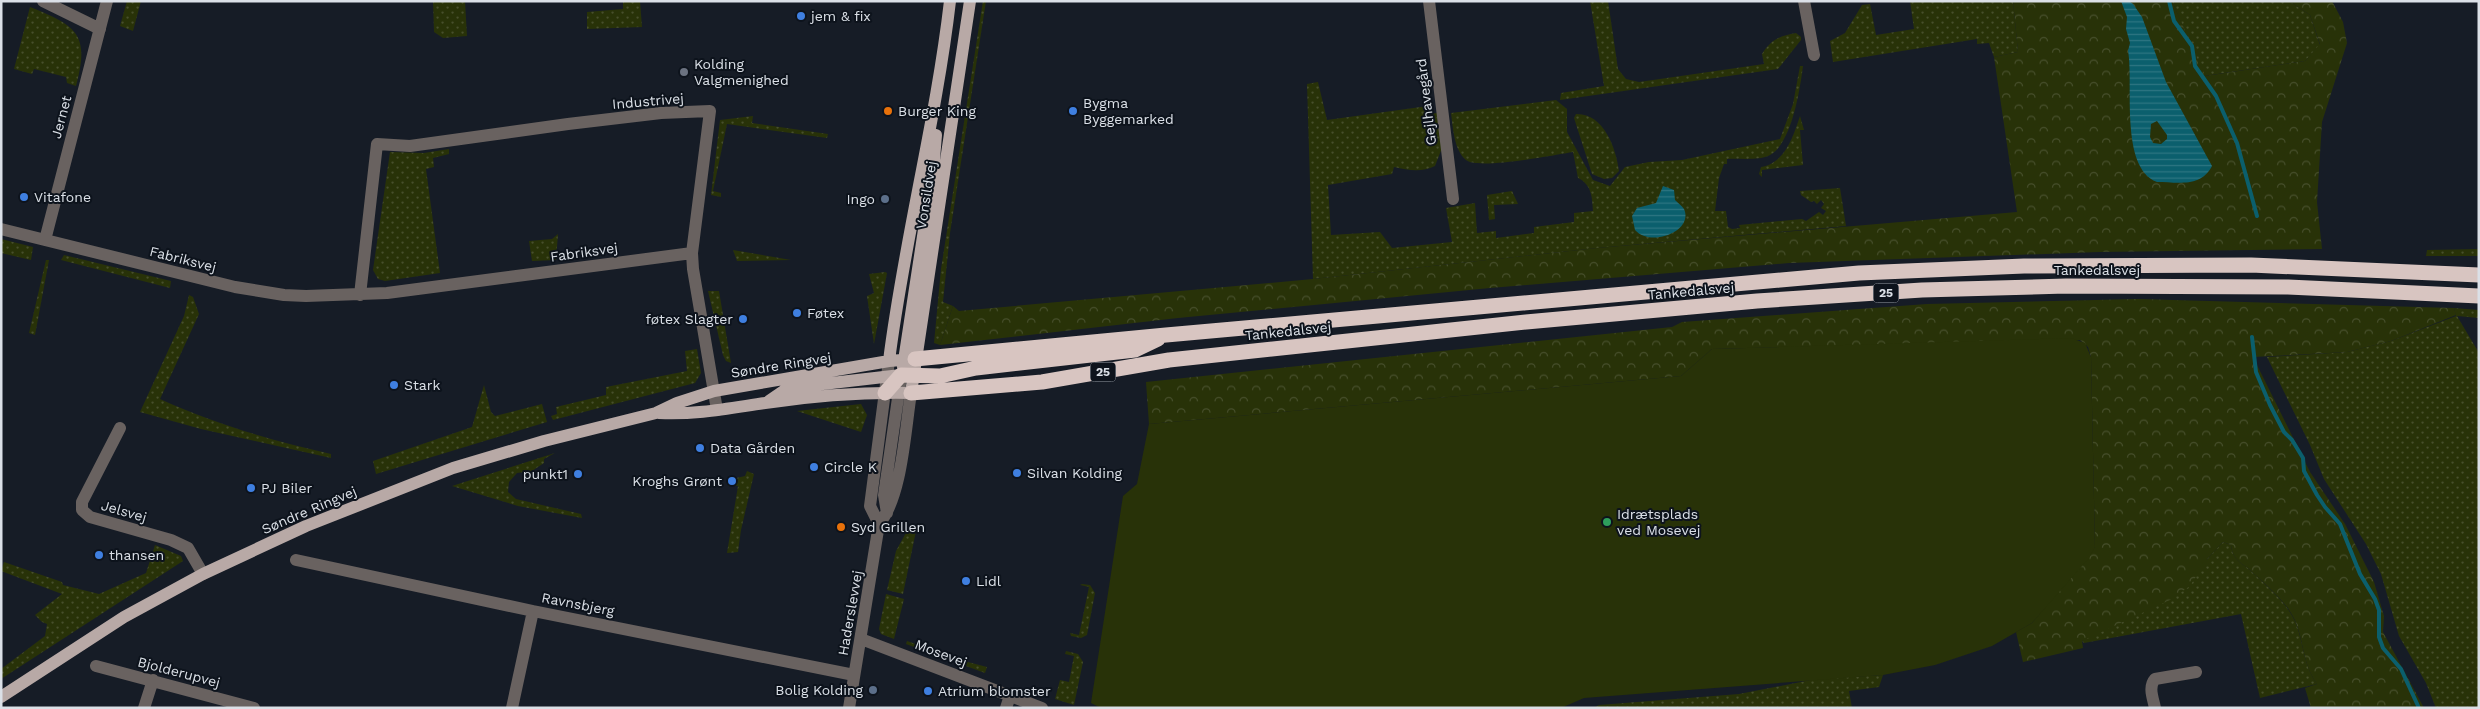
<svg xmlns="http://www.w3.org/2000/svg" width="2480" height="709" viewBox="0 0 2480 709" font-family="'Work Sans',sans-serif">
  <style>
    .grass { fill: url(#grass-dots) }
    .forest { fill: url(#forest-crowns) }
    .pitch { fill: #283208 }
    .water { fill: url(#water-rules); fill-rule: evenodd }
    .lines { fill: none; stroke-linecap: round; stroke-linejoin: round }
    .stream { stroke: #0b5f6d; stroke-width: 4 }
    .minor { stroke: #696260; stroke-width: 12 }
    .major { stroke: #b8a9a6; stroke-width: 12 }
    .highway { stroke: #d8c5c1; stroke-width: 15 }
    .shop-dot { fill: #3f7fe0; stroke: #0d131c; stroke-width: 2 }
    .worship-dot { fill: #6b7280; stroke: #0d131c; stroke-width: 2 }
    .food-dot { fill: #e8710a; stroke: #0d131c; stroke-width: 2 }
    .service-dot { fill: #5c6f8a; stroke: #0d131c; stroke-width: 2 }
    .leisure-dot { fill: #2e9e5b; stroke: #0d131c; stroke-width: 2 }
    .labels { text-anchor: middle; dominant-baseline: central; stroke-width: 4; stroke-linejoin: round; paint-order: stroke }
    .shield { fill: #0d131c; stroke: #9da2aa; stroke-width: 1 }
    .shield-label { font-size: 12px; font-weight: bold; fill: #dbe0e7 }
    .poi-label { font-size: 14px; fill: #dbe0e7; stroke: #0d131c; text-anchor: start }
    .street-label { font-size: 14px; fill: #dbe0e7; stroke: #0d131c }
  </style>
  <defs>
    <pattern id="grass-dots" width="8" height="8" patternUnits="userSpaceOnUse" patternTransform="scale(1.25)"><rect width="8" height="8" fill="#283208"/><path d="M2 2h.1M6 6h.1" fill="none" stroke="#474f2c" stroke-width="1.8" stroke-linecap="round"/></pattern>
    <pattern id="forest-crowns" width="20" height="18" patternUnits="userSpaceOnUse" patternTransform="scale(1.25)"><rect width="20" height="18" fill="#283208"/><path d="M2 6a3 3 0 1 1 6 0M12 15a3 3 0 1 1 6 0" fill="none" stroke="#474f2c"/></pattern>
    <pattern id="water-rules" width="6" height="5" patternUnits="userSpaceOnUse" patternTransform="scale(1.25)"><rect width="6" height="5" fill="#0b5f6d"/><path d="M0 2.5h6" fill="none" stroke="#2e7682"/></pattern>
  </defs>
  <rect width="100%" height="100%" fill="#161c26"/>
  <path class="grass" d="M127,1H141L133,31L120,26Z
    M433,1H465L467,36L443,38L434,32Z
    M623,1H640L642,27L587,29V12L623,9Z
    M983,1H986L950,233L943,302L953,306L940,345L934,343L941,269Z
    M1590,1H1608L1618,69L1626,79L1639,82L1764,64L1762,54C1771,40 1779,36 1796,33L1801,37V40L1778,69L1560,100L1561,93L1604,86Z
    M1910,1H2013L2018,52L1994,57L1989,43L1977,44V39L1833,62L1830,41L1845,33L1862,5L1870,4L1876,35L1914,29Z
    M2172,1H2289L2310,15L2320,45L2305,61L2204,76Z
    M30,7C77,26 90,34 76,86L67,83L66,77L34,69L32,74L14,69Z
    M1800,66H1803C1800,89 1792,143 1770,155C1759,161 1740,158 1727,159V164H1724L1719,178L1715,211H1726L1728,227L1732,229L1740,228L1739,225L1802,219L1806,221L1819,212L1823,215L1826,211L1821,208L1824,204L1821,200L1817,204L1814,201L1811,202L1801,195L1800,191L1840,188L1846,226L1597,248L1313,279L1307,84L1318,82L1327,120L1428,106L1429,114L1437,113L1442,148L1435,166C1421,173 1408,170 1394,167L1392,174L1328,185L1331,235L1380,232L1392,248L1452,242L1446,208L1475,203L1477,233L1496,231V238L1534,233V227L1574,222V213L1593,211C1592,197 1592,185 1578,178L1573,152C1555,155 1477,170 1466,160C1454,150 1453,128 1451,113L1556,100L1567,109V132L1593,180L1610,186L1625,167L1649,162L1682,160L1780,139L1793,104Z
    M1576,114C1603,113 1616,147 1619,171L1612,178L1604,179L1592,174L1574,118Z
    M753,116L752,123L828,134L827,138L727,124L713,191L721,193V197L711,195L720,120Z
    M1800,116L1804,130H1800L1803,165L1762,170V177L1759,174L1761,167C1785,163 1793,137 1800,116Z
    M449,149V154L433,158L434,167L426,169L440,273L385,281L378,279L373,270L390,152L424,153Z
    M1512,191L1518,204L1494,205L1495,219L1489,220L1487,195Z
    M558,234L556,260L532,261L529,241L552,239Z
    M1,239L33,247L31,260L1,253Z
    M2479,249V256H2426L2427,250Z
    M733,250L791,260L737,261Z
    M64,255L171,281L170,288L61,260Z
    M46,260H49L35,335L29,333Z
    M885,272L887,273L874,344L867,296L874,293L869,274Z
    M708,291H719L731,363L726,361L723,355Z
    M189,295L193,297L199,314L160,399C218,425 270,440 331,454V458L201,429L140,412L184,316Z
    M2454,308L2479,310V318L2457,316L2479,353V708H2436L2426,683L2399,636L2381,574L2366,544L2324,479L2310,445L2267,357L2347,352L2391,341L2456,316Z
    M697,349L701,373L695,383L553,420L551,416L557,414L556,407L606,395V387L687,371L685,351Z
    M484,385L491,412L495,416L542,404L547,422L376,474L373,461L472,427Z
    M861,404L867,415L861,432L797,411Z
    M555,453L544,459V463L532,471L517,473L509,482L508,492L516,499L581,514L582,518L518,506L452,486Z
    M747,471L754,474L741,530L738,552L727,553L738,486H728V480L745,476Z
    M908,529L916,531L903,594L887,590L896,551Z
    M2223,542L2231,545C2232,556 2238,562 2248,568C2265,585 2289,603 2297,626C2304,647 2304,666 2317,684L2260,698L2241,614L2084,643L2082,641L2207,559Z
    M155,545L181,556L183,561L1,679V669L45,636L47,624L42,622L35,615L62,594L1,571L4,562L62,582L63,585L99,594L146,573Z
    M1082,584L1090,585L1095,593L1087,635L1081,638L1071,636L1070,633L1079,635L1089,587L1080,585Z
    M886,594L904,599L894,639L881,634L879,629Z
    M907,641L964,661L987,667L985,673L906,644Z
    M1066,651L1078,654L1083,662L1074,705L1055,699L1060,680L1069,682L1074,656L1065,654Z
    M1883,675L1879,687L1849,691L1852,708H1593L1599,705L1739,694L1816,679Z"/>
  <path class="forest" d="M2013,1H2172L2205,76L2305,61L2320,44L2310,15L2289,1H2332L2343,22L2347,43L2322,122L2317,202L2322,249L2099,252L1789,263L1490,288L1178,318L940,345L953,306L959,311L1313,279L1597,248L2017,212L1994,57L2018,52Z
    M2138,299L2454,308L2456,315L2391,341L2347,352L2253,357L2310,472L2345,524L2374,582L2384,616L2383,632L2424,708H2311L2305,688L2317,684C2300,661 2305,632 2289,610C2279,595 2261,581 2248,568C2238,562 2232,556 2231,545L2223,542L2207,559L2190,586L2170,600L2082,641L2083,648L2023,662L2016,632L2032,623L2095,547L2091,357L2088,347L2080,340L1712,349L1681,376L1149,424L1146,382L1672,327L1682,322L1927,304Z"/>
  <path class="pitch" d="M2071,338L2085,343L2091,357L2095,547L2089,558L2032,623L1992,646L1935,665L1883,675L1584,698L1561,708H1101L1091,703L1123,496L1137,484L1149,424L1681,376L1712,349Z"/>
  <path class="water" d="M2121,1H2129L2133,4L2142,17L2166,82L2212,166C2201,188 2177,182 2157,182C2119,168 2134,82 2128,51L2130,43L2126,29L2127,17ZM2157,121L2167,135V139L2161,144L2153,143L2150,137L2151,124Z
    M1663,186L1674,190L1675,200C1678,203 1682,206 1684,209C1694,231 1651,248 1635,230L1632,216L1637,208L1656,203Z"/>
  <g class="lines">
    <path class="stream" d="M2169,1L2174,21L2192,46L2195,66L2216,96L2237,143L2257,216
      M2252,337L2256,372L2270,405L2284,432L2292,440L2303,458L2304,471L2317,495L2325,507L2340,524L2360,574L2375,599L2379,610V637L2383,648L2401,669L2419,708"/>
    <path class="minor" d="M43,1L100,29
      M1429,1L1453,199
      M1804,1L1814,55
      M1,229L235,287L284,295L306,296L387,293L692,253
      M45,240L107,1
      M360,295L377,144L410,146L568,124L661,113L710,111L692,253L693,269L717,410
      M120,428L82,502V510L90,517L171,540L188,548L203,574
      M887,513L884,495L900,384
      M879,524L870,506L889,361
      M296,560L533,611L854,675
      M861,639L1042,708
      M96,666L254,708
      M144,708L153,680
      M512,708L533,611
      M849,708L879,524C902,497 905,430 911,393
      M1006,708L1010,696
      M2155,708C2153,698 2148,687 2155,679L2196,672"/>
    <path class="major" d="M889,361C904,240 936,122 950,1
      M903,367L933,171L936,135
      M911,393L970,1
      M769,401L788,388L901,375L905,371
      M659,413C695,415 730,408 765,403C813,396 863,392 911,393
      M1,697L124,617L203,574L306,526L453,468L544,441L656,413L677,403L714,391L889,361L915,359"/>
    <path class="highway" d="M915,359L1166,335L1859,273L2024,266L2251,265L2479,275
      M885,393L901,375L940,376L976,368L1135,350L1158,339
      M911,393L1042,382L1169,360L1526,322L1757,301L1922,290L2066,286L2288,287L2479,296"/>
  </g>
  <g class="shop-dot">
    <circle cx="801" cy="16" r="5"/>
    <circle cx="1073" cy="111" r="5"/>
    <circle cx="24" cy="197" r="5"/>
    <circle cx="797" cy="313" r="5"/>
    <circle cx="743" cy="319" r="5"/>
    <circle cx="394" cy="385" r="5"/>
    <circle cx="700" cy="448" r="5"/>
    <circle cx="814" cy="467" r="5"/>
    <circle cx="1017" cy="473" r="5"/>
    <circle cx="578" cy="474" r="5"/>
    <circle cx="732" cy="481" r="5"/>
    <circle cx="251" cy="488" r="5"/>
    <circle cx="99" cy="555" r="5"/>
    <circle cx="966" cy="581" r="5"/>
    <circle cx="928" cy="691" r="5"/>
  </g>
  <circle class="worship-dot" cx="684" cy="72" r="5"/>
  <g class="food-dot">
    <circle cx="888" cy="111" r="5"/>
    <circle cx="841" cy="527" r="5"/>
  </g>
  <g class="service-dot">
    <circle cx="885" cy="199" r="5"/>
    <circle cx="873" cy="690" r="5"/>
  </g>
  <circle class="leisure-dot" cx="1607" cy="522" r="5"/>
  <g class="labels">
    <g class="shield">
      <rect x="1873.5" y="283.5" width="25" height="19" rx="4"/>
      <rect x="1090.5" y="362.5" width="25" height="19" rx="4"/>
    </g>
    <g class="shield-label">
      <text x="1886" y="293">25</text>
      <text x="1103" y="372">25</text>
    </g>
    <g class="poi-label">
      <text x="811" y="16">jem &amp; fix</text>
      <text x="694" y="64">Kolding<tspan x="694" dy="16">Valgmenighed</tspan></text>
      <text x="1083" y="103">Bygma<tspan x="1083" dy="16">Byggemarked</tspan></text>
      <text x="898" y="111">Burger King</text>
      <text x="34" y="197">Vitafone</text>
      <text x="875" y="199" text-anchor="end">Ingo</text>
      <text x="807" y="313">Føtex</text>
      <text x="733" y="319" text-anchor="end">føtex Slagter</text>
      <text x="404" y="385">Stark</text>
      <text x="710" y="448">Data Gården</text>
      <text x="824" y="467">Circle K</text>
      <text x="1027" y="473">Silvan Kolding</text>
      <text x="568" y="474" text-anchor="end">punkt1</text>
      <text x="722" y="481" text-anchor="end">Kroghs Grønt</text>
      <text x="261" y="488">PJ Biler</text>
      <text x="1617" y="514">Idrætsplads<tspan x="1617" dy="16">ved Mosevej</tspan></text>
      <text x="851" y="527">Syd Grillen</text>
      <text x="109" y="555">thansen</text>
      <text x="976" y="581">Lidl</text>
      <text x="863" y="690" text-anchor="end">Bolig Kolding</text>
      <text x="938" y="691">Atrium blomster</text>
    </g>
    <g class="street-label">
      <text transform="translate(648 101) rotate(-5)">Industrivej</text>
      <text transform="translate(1426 102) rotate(-97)">Gejlhavegård</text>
      <text transform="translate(61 117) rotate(-75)">Jernet</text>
      <text transform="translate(926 195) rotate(-81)">Vonsildvej</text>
      <text transform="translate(584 252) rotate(-8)">Fabriksvej</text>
      <text transform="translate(183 259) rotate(14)">Fabriksvej</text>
      <text x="2097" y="270">Tankedalsvej</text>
      <text transform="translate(1691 291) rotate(-5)">Tankedalsvej</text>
      <text transform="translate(1288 331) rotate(-6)">Tankedalsvej</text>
      <text transform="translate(781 365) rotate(-9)">Søndre Ringvej</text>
      <text transform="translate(309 510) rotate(-23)">Søndre Ringvej</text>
      <text transform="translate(124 511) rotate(16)">Jelsvej</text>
      <text transform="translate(578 604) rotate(11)">Ravnsbjerg</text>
      <text transform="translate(850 613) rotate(-80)">Haderslevvej</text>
      <text transform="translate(941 653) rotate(21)">Mosevej</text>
      <text transform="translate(179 672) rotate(15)">Bjolderupvej</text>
    </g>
  </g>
  <rect width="2480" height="709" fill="none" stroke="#dbe0e7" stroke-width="5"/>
</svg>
